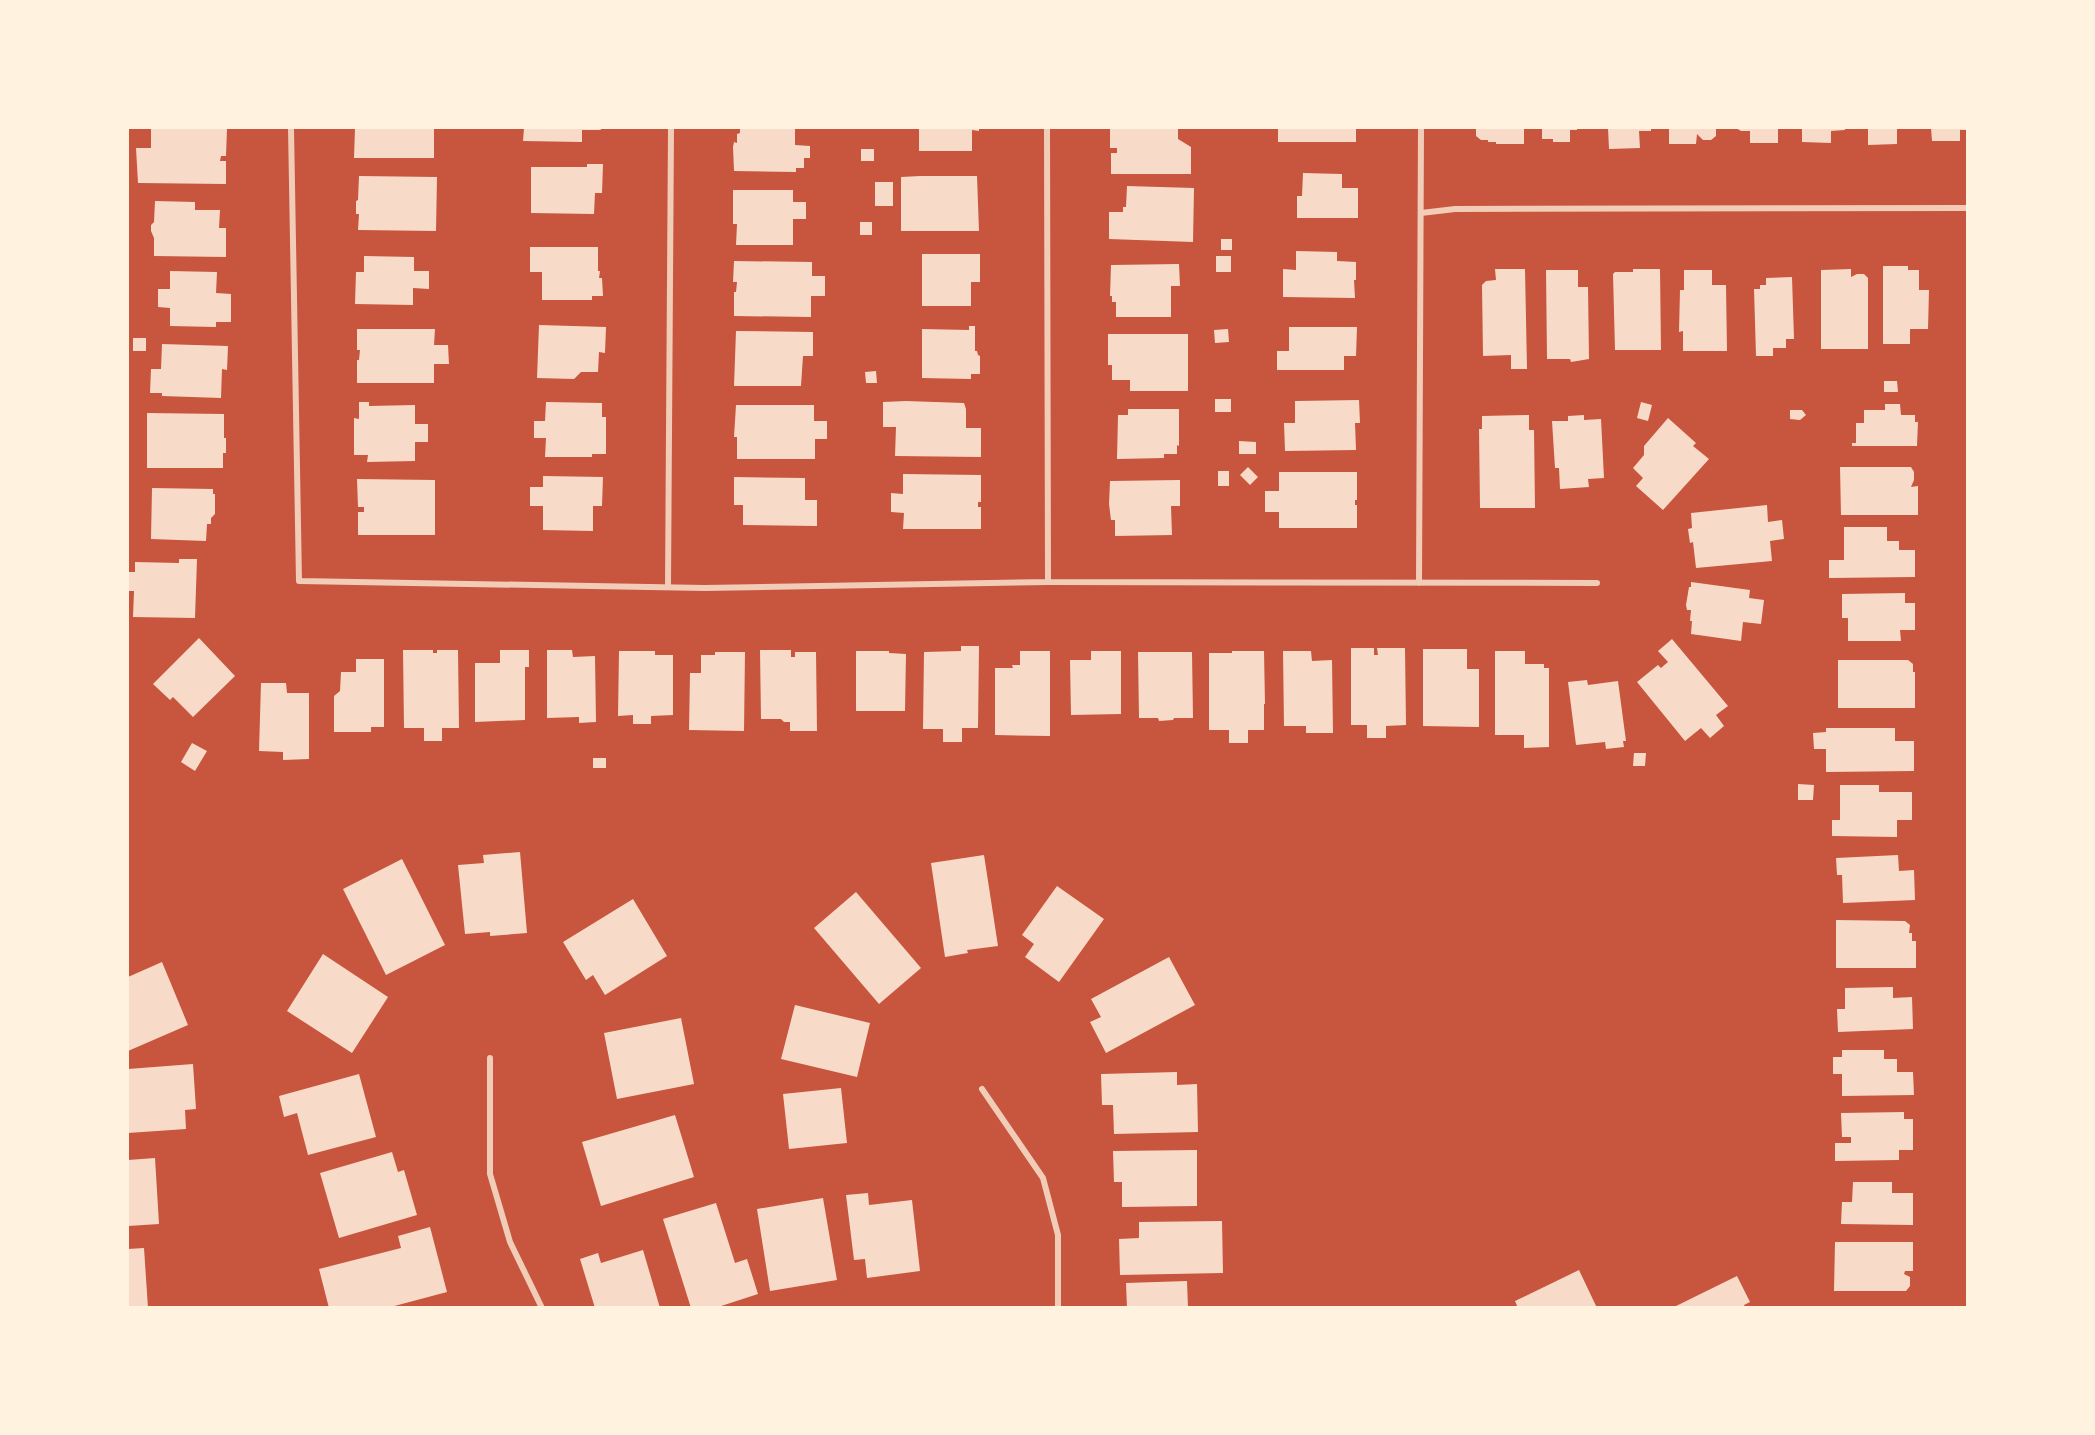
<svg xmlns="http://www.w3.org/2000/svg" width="2095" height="1435" viewBox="0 0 2095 1435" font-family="'PT Sans Narrow',sans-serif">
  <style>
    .building { fill: #f7dbc8 }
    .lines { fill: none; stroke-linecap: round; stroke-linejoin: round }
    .minor { stroke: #f1ccb7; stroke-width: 6 }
  </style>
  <rect width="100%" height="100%" fill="#c8553d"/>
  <path class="building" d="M151,128L227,129L226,156H221L220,161H226V184L138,183L136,148H151Z
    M355,128H434V158H354Z
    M524,128H600L601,130H582V142L523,141Z
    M740,128H795V145L810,146V158H804V168H796V172L734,171L733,147L734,142L737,143V134L740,133Z
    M919,128H979V131L972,130V151H919Z
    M1110,128H1178V139L1191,147V174H1111V153H1117V148H1110Z
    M1278,128H1356V142H1278Z
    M1476,128H1524V144H1496V142H1488V140H1481L1476,136Z
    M1542,128H1577V130H1570V142H1553V139H1542Z
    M1608,128H1651V131H1639L1640,148L1609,149Z
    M1669,128H1716V136L1711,140H1703L1697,134L1696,144H1669Z
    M1736,128H1778V143H1750V131H1741Z
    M1802,128H1845V130L1831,131V143L1802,142Z
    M1868,128H1897V144L1868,145Z
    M1931,128H1968V130H1960V141H1932Z
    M861,149H874V161H861Z
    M587,164H603L602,193H595L594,214L531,213V167H587Z
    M1303,173L1342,174V188H1358V218H1297V196H1302Z
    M359,176L437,177L436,231L358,230L359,214H356V201L358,200Z
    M920,176H977L979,231H901V177Z
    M875,182H893V206H875Z
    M1127,186L1194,188L1193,242L1109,239V212H1123V207H1126Z
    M733,190H793V202H806V219H793V245H736L737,224H733Z
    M155,201L195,202V210H220L219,228H226V257L154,256V238L151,231V225L154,222Z
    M860,222H872V235H860Z
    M1221,239H1232V250H1221Z
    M530,247H598V271H600L599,278H602L603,296H592V300H542V272H530Z
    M1296,251L1337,252V261L1356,262V280H1354L1355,298L1283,297V269L1296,270Z
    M922,254H980V282H971V306H922Z
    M364,256L414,257V271H429V289L413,288V305L355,304L356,272H364Z
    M1216,256H1231V272H1216Z
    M734,261L812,262V276H825V296H811V317L734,316V292H736L737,282H733Z
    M1179,264L1180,286H1171V317H1116V302H1112V296H1110L1111,265Z
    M1883,266H1908V270H1919V290H1929L1928,329H1910V344H1883Z
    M1495,269H1525L1527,369H1511V355L1483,356L1482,285L1486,281L1496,280Z
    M1633,269H1660L1661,350H1615L1613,274L1615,272H1633Z
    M1851,269V277L1857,274H1864L1868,278V349H1821V270Z
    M1546,270H1578V287H1588L1589,359L1571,362L1570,359H1547Z
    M1684,270H1712V285H1726L1727,351H1683V331L1679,332L1680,290H1684Z
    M170,271L217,272L216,293L231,294V322H216V327L170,326V308L158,307V289H170Z
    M1792,277L1794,339H1786V348H1773V356H1756L1754,289H1760V285H1766V278Z
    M539,325L606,327L605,353L599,352L598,372H581L574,379L537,378Z
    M969,326H975V351H977L978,355L980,356V374H971V379L922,378V329L969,330Z
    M1289,327H1357L1356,356H1344V370H1277V351H1289Z
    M357,329H435L434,345H448L449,364H434V383H357V360H359L360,350H357Z
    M1228,329L1229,342L1215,343L1214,330Z
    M736,331L813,332V356H803L801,386H734Z
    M1108,334H1188V391H1130V380H1112V365H1108Z
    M133,338H146V351H133Z
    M162,344L228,346L227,370L222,369L221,398L162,396V393H150L151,369H161Z
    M876,371L877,383H866L865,372Z
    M1884,381H1897L1898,392H1884Z
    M1215,399H1231V412H1215Z
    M1359,400L1360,423H1355L1356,450L1285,451L1284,423H1295V401Z
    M906,401L964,403L966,409V428H981V457L895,456L896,427H883V402Z
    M359,402H369V406L415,405V424H428V442H415V461L367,462L368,455H354V418L359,419Z
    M546,402L602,403V417H606V454H592V457H545L546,438H534V421H545Z
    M1641,402L1652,405L1648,421L1637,418Z
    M1885,404H1900L1901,415H1915V422H1918L1917,446H1852V443H1856V423H1864V410H1885Z
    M736,405H814V421H827V439H815V459H737V437H734Z
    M1128,409H1179V446L1177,445V454H1164V458L1117,459L1118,415H1128Z
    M1790,410H1802L1806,415L1800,420L1790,419Z
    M147,413L224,414V438H226V453H223V468H147Z
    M1529,415V430H1534L1535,508H1480L1479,429H1482V416Z
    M1584,415V420L1601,419L1604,478L1588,479L1589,487L1560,489L1559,468H1555L1552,421H1568V416Z
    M1668,418L1696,443L1693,446L1709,459L1663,510L1636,486L1643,478L1633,468L1644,455V446Z
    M1239,441L1256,442V454H1239Z
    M1248,467L1258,477L1250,485L1240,475Z
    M1840,467H1911L1914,472V480L1911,487L1918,486V515H1841Z
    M1218,471H1229V486H1218Z
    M1279,472H1357V500H1355V505H1357V528H1279V512H1265V491H1279Z
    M903,474L981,475V502H978V507H981V529H903L904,513L891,512V493L903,494Z
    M543,476L603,477L602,506H593V531L543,530V506H530V487H543Z
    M734,477L805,478V500H817V526L743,525V505H734Z
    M357,479L435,480V535H358V512H364V507H358Z
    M1180,480V506H1171L1172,535L1115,536V520H1111L1109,504L1110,481Z
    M152,488L213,489V494H215V514L211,518V524H207L206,541L151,539Z
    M1767,505L1768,522L1782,520L1784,539L1770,541L1772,561L1696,568L1693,542L1690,543L1688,529L1692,528L1691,513Z
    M1844,527H1887V541H1899V550H1915V577L1829,578V560H1844Z
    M179,559H197L195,618L133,617L134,591H128V572H135V562L179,563Z
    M1691,582L1750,590L1749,598L1764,600L1761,624L1743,622L1741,641L1691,634L1692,621H1690L1691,610H1687L1686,605L1689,587H1691Z
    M1905,593V603H1915V630H1900L1901,641H1848V618H1842V594Z
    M199,638L235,676L193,717L173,697L170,700L153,684Z
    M1672,639L1728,706L1716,715L1724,726L1710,738L1701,728L1685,741L1637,682L1658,665L1661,668L1668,662L1658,651Z
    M961,646H979L978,728H962V742H943V729H923L924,652L961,651Z
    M1351,648H1374V655H1378L1377,648H1405L1406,725L1386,726V738H1367V725H1351Z
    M1423,649H1467V669H1479V727L1423,726Z
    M403,650H433V653H437V650H458L459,728H442V741H424V728H404Z
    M500,650H529V667H525V720L475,722V663H500Z
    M547,650H572L573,657L595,656L596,722L579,723V717L547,718Z
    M760,650H791V657H795V652H816L817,731H790V722H784L781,719H761Z
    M619,651H655V655H673V715L651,716V724H633V715L618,716Z
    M856,651H889V653L906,654L905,711H856Z
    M1020,651H1050V736L995,735V668H1013L1012,665H1020Z
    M1091,651H1121V714L1071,715L1070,660H1091Z
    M1232,651H1264L1265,704H1264V730H1248V743H1229V730H1209V653H1232Z
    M1283,651H1311L1312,661L1332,660L1333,733H1306V726H1284Z
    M1495,651H1525V664H1544V668H1549V747L1524,748V735H1495Z
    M715,652H745L744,731L689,730L690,673H701V655H715Z
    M1138,652H1192L1193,718H1174L1173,720L1159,721L1158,718H1139Z
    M356,659H384V727H371V732H334V696L340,691L341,672H356Z
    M1838,660H1908L1913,664V672H1915V708H1838Z
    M1587,680L1588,685L1618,681L1626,741H1623L1624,747L1606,749L1605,742L1576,745L1568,682Z
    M261,683H286L287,693H309V759L283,760V752L259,751Z
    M1826,728H1895V741H1914V771L1826,772V749H1814L1813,733L1826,732Z
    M192,743L207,751L195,771L181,762Z
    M1634,753H1646L1645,766H1633Z
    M593,758H606V768H593Z
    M1798,784L1814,785L1813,800H1798Z
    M1840,785H1879V792H1912V820H1897V837L1832,836V820H1840Z
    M520,852L527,933L490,936V932L465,934L458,865L484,863L483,855Z
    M984,855L998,946L967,950L968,953L945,957L931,863Z
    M1898,855L1899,871L1914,870L1915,900L1843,903L1842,875H1837L1836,858Z
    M402,859L445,945L386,975L343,889Z
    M1057,886L1104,919L1059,982L1025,957L1034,944L1022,935Z
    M856,892L921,968L879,1004L814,928Z
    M633,899L667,956L605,995L593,975L586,980L563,942Z
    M1836,920L1905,921L1910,925L1909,933H1912V941H1916V968H1836Z
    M323,954L388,997L352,1053L287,1011Z
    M1169,957L1195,1005L1106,1053L1090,1022L1101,1017L1091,999Z
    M162,962L188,1025L128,1051V977Z
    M1893,987V998L1912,997L1913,1029L1838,1032L1837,1009H1845V988Z
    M795,1005L870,1023L857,1077L781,1059Z
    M681,1018L694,1084L617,1099L604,1033Z
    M1842,1050H1884V1059H1897V1072H1913L1914,1095L1842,1096V1074H1833V1057H1842Z
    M193,1064L196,1109L185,1110L186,1129L128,1133V1069Z
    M1177,1072V1085L1197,1084L1198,1132L1114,1134L1113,1105H1102L1101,1074Z
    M359,1074L376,1137L308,1155L297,1113L284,1117L279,1096Z
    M841,1088L847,1143L789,1149L783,1094Z
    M1904,1112V1119H1913V1150H1899V1160L1835,1161V1143H1851V1137H1842L1841,1113Z
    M675,1115L694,1177L601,1206L582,1142Z
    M1197,1150V1206L1122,1207V1182H1114L1113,1151Z
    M392,1152L398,1172L404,1170L417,1215L339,1238L320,1173Z
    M155,1158L159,1224L128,1226V1160Z
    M1853,1182H1892V1193H1913V1225L1841,1224L1842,1202H1852Z
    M868,1193L869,1205L912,1200L920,1271L867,1278L865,1259L854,1260L846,1195Z
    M823,1198L837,1280L770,1291L757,1209Z
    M716,1203L735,1263L747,1259L758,1294L715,1308H691L663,1219Z
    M1222,1221L1223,1273L1120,1275L1119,1239L1139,1238V1222Z
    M430,1227L447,1292L387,1308H329L319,1269L401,1248L398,1236Z
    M1835,1242H1913V1271H1905L1904,1274L1910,1277V1286L1906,1291H1834Z
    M144,1248L148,1308H128V1249Z
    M643,1250L660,1308H595L580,1259L598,1253L601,1263Z
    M1579,1270L1597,1308H1518L1515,1301Z
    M1737,1276L1750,1302L1744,1305L1745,1308H1672Z
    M1187,1281L1188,1308H1127L1126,1283Z"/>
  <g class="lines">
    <path class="minor" d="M291,128L299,581L705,588L1048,582L1597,583
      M1047,128L1048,582
      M1421,213L1455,209L1968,208
      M1419,583L1421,128
      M668,587L671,128
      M490,1058V1174L510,1242L542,1308
      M982,1089L1043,1178L1058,1235V1308"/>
  </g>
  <rect width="2095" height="1435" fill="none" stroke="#fff3e0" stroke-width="258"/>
</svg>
